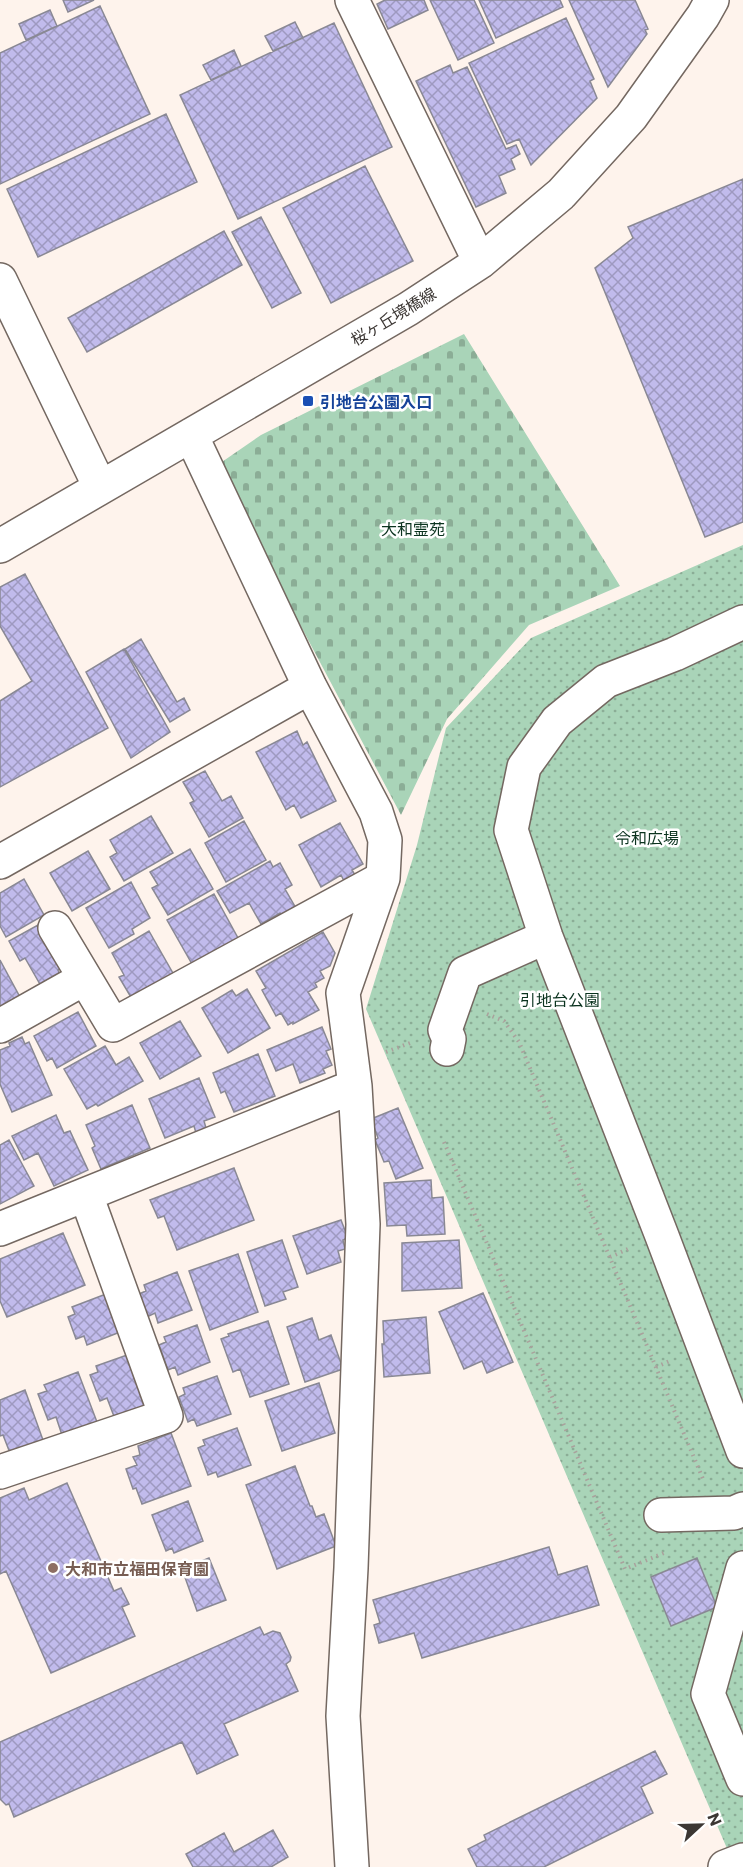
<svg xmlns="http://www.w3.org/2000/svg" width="743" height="1867" viewBox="0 0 743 1867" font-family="Commissioner,'Noto Sans JP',sans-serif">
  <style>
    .cemetery { fill: url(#cemetery-stones) }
    .park { fill: url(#park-dots) }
    .building { fill: url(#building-cross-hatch); stroke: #898894; stroke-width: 1.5 }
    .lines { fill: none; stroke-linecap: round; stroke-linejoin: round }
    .minor-casing { stroke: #746861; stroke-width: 36 }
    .path { stroke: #a9a19c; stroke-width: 4; stroke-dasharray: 1.5 4.5; stroke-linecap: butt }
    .minor { stroke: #fff; stroke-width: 33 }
    .transit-dot { fill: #1a4fb4; stroke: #fff; stroke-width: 2 }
    .education-dot { fill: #8d6e63; stroke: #fff; stroke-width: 2 }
    .labels { text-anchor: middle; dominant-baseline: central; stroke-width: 5; stroke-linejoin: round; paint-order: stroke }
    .street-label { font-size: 16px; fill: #3c3734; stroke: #fff }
    .transit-label { font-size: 16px; font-weight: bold; fill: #164399; stroke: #fff; text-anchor: start }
    .park-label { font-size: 16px; fill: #0b331f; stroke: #fff }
    .education-label { font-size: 16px; font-weight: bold; fill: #785e54; stroke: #fff; text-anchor: start }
  </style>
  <defs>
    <pattern id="cemetery-stones" width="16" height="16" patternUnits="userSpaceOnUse" patternTransform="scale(1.5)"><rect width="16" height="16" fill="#a9d4b8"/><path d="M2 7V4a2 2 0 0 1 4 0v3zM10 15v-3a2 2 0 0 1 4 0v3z" fill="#8bad96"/></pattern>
    <pattern id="park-dots" width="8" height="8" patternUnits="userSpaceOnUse" patternTransform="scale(1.5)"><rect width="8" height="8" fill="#a9d4b8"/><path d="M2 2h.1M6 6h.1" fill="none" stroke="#8bad96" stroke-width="1.8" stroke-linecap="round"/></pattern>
    <pattern id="building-cross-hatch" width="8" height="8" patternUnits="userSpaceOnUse" patternTransform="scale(1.5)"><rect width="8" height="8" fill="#c1bbec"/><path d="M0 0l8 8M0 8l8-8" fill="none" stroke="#9e99c0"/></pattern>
  </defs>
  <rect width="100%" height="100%" fill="#fef3ec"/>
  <path class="cemetery" d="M464,334L620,586L529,625L447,719L401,815L216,466L261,435Z"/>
  <path class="park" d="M743,545V1867H735L366,1009L417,845L446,728L531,638Z"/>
  <path class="building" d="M63,0H94L68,12Z
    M385,0H424L428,10L388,29L377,4Z
    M430,0H474L494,43L458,60Z
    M479,0H560L563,7L496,38Z
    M569,0H635L648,29L645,30L647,34L608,87Z
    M100,6L150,114L0,184V53Z
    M50,10L57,26L26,40L19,24Z
    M566,18L594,79L590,81L597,98L531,165L519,139L507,144L469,63Z
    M295,22L303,38L273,51L265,36Z
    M334,23L392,147L238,219L180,95Z
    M234,50L241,66L211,80L203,65Z
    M450,65L453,73L467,67L506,149L516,145L520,154L511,159L515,169L499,176L506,193L476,207L416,81Z
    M166,114L197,182L38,257L7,189Z
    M365,166L413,261L331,303L283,208Z
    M743,179V522L705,537L595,268L633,238L628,227Z
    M261,217L301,293L272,308L232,232Z
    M224,231L242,265L87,352L68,318Z
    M25,574L108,728L0,787V701L32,681L0,626V587Z
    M141,639L177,702L184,698L190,710L170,722L125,649Z
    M124,649L170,732L131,758L86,672Z
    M297,731L303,745L307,742L336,801L301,818L294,805L286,810L256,752Z
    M205,771L222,801L231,796L243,818L209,837L190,803L194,801L183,782Z
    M151,816L173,853L124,881L110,857L117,853L110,840Z
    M244,821L266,860L226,882L205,843Z
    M340,823L363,864L352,870L355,875L344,881L341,875L321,887L299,845Z
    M190,849L213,889L168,915L152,888L158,885L150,872Z
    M88,851L110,889L72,911L50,873Z
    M270,861L273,867L280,863L292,885L285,889L297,910L282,918L280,913L261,924L249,903L230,913L217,891Z
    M24,879L44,915L6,937L0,926V893Z
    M131,882L150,918L132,929L134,934L109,948L86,908Z
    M214,894L238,938L192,964L167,920Z
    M38,925L63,968L58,970L60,975L41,986L25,958L20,961L9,941Z
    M149,931L174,975L132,999L119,977L124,975L112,953Z
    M323,932L335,953L330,966L320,971L324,978L315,983L317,987L308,992L319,1010L293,1024V1022L288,1025L281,1013L276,1016L262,990L266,988L256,971Z
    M0,960L21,999L0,1010Z
    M247,989L270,1028L228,1053L202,1008L232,990L236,996Z
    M78,1012L96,1046L57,1068L52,1058L47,1061L34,1036Z
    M180,1021L201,1056L160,1079L140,1043Z
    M322,1027L331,1049L326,1051L332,1065L323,1069L325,1073L300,1083L293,1064L276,1071L267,1050Z
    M22,1037L25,1044L29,1042L52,1095L12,1112L0,1084V1050L10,1046L9,1043Z
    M105,1046L116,1065L129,1057L143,1081L98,1106L96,1104L87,1109L64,1069Z
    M258,1054L275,1096L234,1112L225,1091L221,1093L213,1073Z
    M199,1078L215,1117L204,1121L206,1128L196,1133L194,1126L165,1138L149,1099Z
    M132,1105L150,1148L101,1169L92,1148L95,1146L86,1125Z
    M398,1108L423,1168L396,1179L389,1161L384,1162L375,1140L378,1138L371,1119Z
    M56,1115L64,1133L70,1131L88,1170L54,1186L38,1153L24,1160L12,1136Z
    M9,1140L34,1186L0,1204V1145Z
    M234,1168L254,1220L177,1250L164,1216L158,1218L150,1200Z
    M431,1180L432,1198L443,1197L445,1234L407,1236L406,1225L387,1226L384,1183Z
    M341,1220L348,1238L343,1240L345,1249L338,1251L341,1262L307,1274L293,1236Z
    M63,1233L85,1285L7,1317L0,1301V1259Z
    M282,1240L298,1287L283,1292L286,1299L265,1306L247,1252Z
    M459,1240L462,1288L402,1291V1243Z
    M238,1254L258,1312L210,1330L189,1271Z
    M177,1272L192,1310L158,1323L155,1313L147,1317L139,1294L146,1291L144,1285Z
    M483,1293L513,1362L487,1373L482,1361L464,1369L439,1312Z
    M106,1294L120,1332L87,1345L84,1336L76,1339L68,1317L75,1314L72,1307Z
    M426,1317L430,1373L384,1377L382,1344H384L383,1321Z
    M312,1318L319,1340L331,1335L343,1369L305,1382L287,1327Z
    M268,1321L289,1384L250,1397L240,1369L233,1372L221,1339L229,1336L228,1334Z
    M197,1325L210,1362L178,1375L175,1367L168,1370L159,1345L166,1342L164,1337Z
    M130,1354L149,1406L115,1419L107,1398L100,1401L90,1375L98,1372L96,1366Z
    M78,1372L97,1422L62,1435L56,1417L48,1420L38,1394L47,1391L44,1385Z
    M217,1376L231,1414L197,1426L194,1419L188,1422L179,1397L185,1394L183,1388Z
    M319,1383L335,1433L282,1451L265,1401Z
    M25,1390L43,1440L10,1453L3,1435L0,1436V1400Z
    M237,1428L251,1465L218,1477L216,1472L208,1475L198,1448L205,1445L203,1440Z
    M171,1433L191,1486L142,1504L136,1488L133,1489L126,1469L137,1465L133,1457L140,1455L138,1446Z
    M295,1466L310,1506H312L316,1517L324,1514L336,1546L277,1569L246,1485Z
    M67,1483L114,1591L121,1588L129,1604L122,1607L135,1636L51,1673L6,1571L0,1574V1498L24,1488L29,1500Z
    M188,1501L203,1541L174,1553L172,1548L166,1551L152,1515Z
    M549,1547L558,1575L587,1566L599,1605L422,1658L414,1633L379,1643L374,1625L380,1623L373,1600Z
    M209,1558L226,1600L197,1611L182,1569Z
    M697,1558L717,1607L671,1626L651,1577Z
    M260,1627L264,1635L273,1631L280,1633L291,1657L290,1661L286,1664L298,1691L224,1724L238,1755L197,1774L182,1742L14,1817L9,1804L6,1805L0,1799V1742Z
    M655,1751L667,1774L641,1787L653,1813L544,1867H477L468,1849L486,1840L484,1835Z
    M273,1830L288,1857L271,1867H193L186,1854L224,1833L234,1852Z"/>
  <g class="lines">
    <g class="minor-casing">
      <path id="minor" d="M352,0L480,262
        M0,280L100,487
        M191,435L310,687L376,812L385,840L383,878L343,993L355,1086L363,1224L351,1568L343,1716L352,1867
        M0,546L408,309L480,262L561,194L631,117L703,16L712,0
        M743,622L675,654L606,681L557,721L524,767L511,830L546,937L662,1236L743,1451
        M0,862L310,687
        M55,928L113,1025L383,878
        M0,1026L85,978
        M447,1049L449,1039L445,1030L465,973L546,937
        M0,1229L355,1086
        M0,1472L166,1416L86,1195
        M661,1515L734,1513L743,1509
        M743,1568L708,1694L743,1779
        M725,1867L743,1860"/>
    </g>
    <path class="path" d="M487,1014L504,1021L519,1042L703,1479
      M386,1052L413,1042
      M444,1142L625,1569L664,1553
      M610,1257L628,1249
      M656,1367L672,1360"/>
    <use href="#minor" class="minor"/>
  </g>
  <rect class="transit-dot" x="302" y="395" width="12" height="12" rx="3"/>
  <circle class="education-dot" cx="53" cy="1568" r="6"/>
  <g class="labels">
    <g class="street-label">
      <text transform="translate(393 316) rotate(-31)">桜ヶ丘境橋線</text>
    </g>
    <g class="transit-label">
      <text x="320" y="401">引地台公園入口</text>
    </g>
    <g class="park-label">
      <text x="413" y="528">大和霊苑</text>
      <text x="647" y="837">令和広場</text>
      <text x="560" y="999">引地台公園</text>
    </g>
    <g class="education-label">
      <text x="65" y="1568">大和市立福田保育園</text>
    </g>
  </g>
  <g transform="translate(701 1825) rotate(68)" stroke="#ffffff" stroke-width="4.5" paint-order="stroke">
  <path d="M0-4.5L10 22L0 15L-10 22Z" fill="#3c3734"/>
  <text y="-9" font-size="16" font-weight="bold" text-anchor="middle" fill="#3c3734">N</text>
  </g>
</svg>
